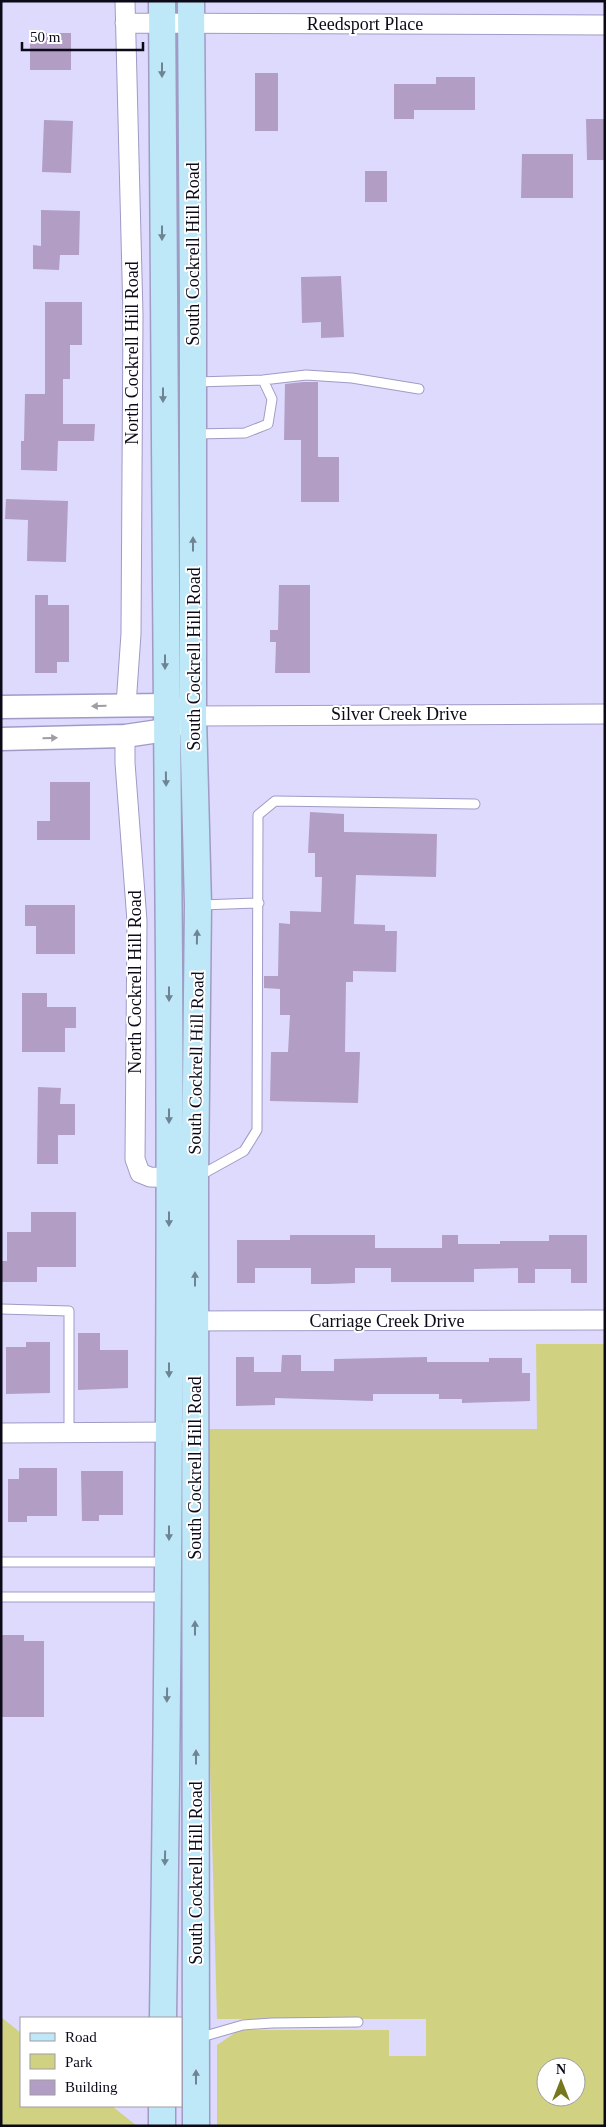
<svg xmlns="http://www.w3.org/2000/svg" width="606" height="2127" viewBox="0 0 606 2127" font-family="'Times New Roman',serif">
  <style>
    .green { fill: #d1d281; fill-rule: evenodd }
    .building { fill: #b29dc5 }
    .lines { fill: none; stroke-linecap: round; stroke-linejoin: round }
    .service-casing { stroke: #9f9bc5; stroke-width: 11 }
    .minor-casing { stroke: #9f9bc5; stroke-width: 21 }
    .tertiary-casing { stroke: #9f9bc5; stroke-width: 25 }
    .secondary-casing { stroke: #9f9bc5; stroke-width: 29 }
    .service { stroke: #fff; stroke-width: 9 }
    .minor { stroke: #fff; stroke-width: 19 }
    .tertiary { stroke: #fff; stroke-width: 22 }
    .secondary { stroke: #bee8f7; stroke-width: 26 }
    .oneway { fill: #6e8493 }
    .oneway2 { fill: #9e9da3 }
    .labels { text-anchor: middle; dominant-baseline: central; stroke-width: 4; stroke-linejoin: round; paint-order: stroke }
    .street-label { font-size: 18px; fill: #0c0a19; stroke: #fff }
  </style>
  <rect width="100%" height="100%" fill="#dddafe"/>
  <path class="green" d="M536,1344H605V2126H217V2045L239,2030H389V2056H426V2019H217L204,1548L203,1429H537ZM546,2067H576V2097H546Z
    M1,2017L21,2033V2106H112L137,2126H1Z"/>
  <path class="building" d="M30,33H71V70H30Z
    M255,73H278V131H255Z
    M436,77H475V110H414V119H394V84H436Z
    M586,119H605V160H587Z
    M44,120L73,121L71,173L42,172Z
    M522,154H573V198H521Z
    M365,171H387V202H365Z
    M41,210L80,211L79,255H60L59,270L33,269V245L41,246Z
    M341,276L344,337L321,338V322L302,323L301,277Z
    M45,302H82V345H70V379H63V424H95L94,441H58L57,471L21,470V441H24L25,394H45Z
    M303,382H318V457H339V502H301V440H284L285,384Z
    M6,499L68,501L66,562L27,561L28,520L5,519Z
    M279,585H310V673H275L276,642H270V630H278Z
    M35,595H48V605H69V662H57V673H35Z
    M50,782H90V840H37V821H50Z
    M310,812L344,814V832L437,834L436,877L356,875L354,924L385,925V931H397L396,972L353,971V982H346L345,1052H360L358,1103L270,1101L271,1052H288L290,1015H280V989L264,988V976H278L279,923L290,924V911L321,912L322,877H315V853H308Z
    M25,905H75V954H36V926H25Z
    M22,993H47V1007H76V1028H65V1052H22Z
    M38,1087L61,1088L60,1104H75V1135H58V1164H37Z
    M31,1212H76V1267H37V1282H1V1261H7V1232H31Z
    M290,1235H375V1248H442V1235H458V1244H500V1241H549V1235H587V1283H571V1269H535V1283H518V1268L474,1269V1282H391V1268H355V1283L327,1284H311V1268H255V1283H237V1240H290Z
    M78,1333H100V1350H128V1388L78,1390Z
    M26,1342H50V1393L6,1394V1347H26Z
    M282,1355H301V1371H334V1359L427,1357V1362H489V1358H522V1373H530V1401L462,1403V1399H439V1394H373V1401L275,1398V1405L236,1406V1357H254V1372H281Z
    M19,1468H57V1516H27V1522H8V1479H19Z
    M81,1471H123V1515H99V1521H82Z
    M1,1635H24V1641H44V1717H1Z"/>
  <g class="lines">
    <g class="service-casing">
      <path id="service" d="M196,382L263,380L306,375L352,378L419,389
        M196,434L245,433L268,424L272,399L263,380
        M201,905L259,903
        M199,1176L244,1151L257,1130L258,815L275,801L475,804
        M1,1309L69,1311V1433
        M1,1562H166
        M1,1597H165
        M198,2038L243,2025L272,2023L358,2022"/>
    </g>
    <g class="minor-casing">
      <path id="minor" d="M125,1L133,315L131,634L126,705
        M125,23L605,25
        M193,716L605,714
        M125,736V763L137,921L135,1159L140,1173L150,1177L182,1178
        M184,1321L605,1320
        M1,1433L180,1432"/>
    </g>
    <g class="tertiary-casing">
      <path id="tertiary" d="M1,707L166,705L184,712
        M1,739L125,736L166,730L183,721"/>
    </g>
    <g class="secondary-casing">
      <path id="secondary" d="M162,1C163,322 167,643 169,964C171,1316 168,1667 163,2018
        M191,1L193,297V716L198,905L195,1178L196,2126
        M162,2126V2106"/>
    </g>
    <use href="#service" class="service"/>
    <use href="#minor" class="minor"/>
    <use href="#tertiary" class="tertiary"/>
    <use href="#secondary" class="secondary"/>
  </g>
  <defs><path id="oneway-solid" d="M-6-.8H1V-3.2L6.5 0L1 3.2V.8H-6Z" transform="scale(1.25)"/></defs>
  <g class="oneway">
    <use href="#oneway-solid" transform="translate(162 70) rotate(90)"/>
    <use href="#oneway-solid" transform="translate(162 233) rotate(90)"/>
    <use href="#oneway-solid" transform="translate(163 395) rotate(90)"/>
    <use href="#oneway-solid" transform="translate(193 544) rotate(-90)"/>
    <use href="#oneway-solid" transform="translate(165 662) rotate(90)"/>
    <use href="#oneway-solid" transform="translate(166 779) rotate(89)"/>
    <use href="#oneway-solid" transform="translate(197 937) rotate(-89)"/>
    <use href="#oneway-solid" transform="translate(169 994) rotate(90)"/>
    <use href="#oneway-solid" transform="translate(169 1116) rotate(90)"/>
    <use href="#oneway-solid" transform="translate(169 1219) rotate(90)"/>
    <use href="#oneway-solid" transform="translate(195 1279) rotate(-90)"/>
    <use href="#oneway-solid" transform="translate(169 1370) rotate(90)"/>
    <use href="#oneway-solid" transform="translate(169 1533) rotate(90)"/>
    <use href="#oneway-solid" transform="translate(195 1628) rotate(-90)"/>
    <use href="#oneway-solid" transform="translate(167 1695) rotate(91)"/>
    <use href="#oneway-solid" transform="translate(196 1757) rotate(-90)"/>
    <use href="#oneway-solid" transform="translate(165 1858) rotate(91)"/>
    <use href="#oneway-solid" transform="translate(196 2077) rotate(-90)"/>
  </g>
  <g class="oneway2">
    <use href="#oneway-solid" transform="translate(99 706) rotate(179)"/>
    <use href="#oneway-solid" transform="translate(50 738) rotate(-2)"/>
  </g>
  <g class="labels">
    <g class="street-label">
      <text x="365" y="24">Reedsport Place</text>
      <text transform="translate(193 254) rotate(-90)">South Cockrell Hill Road</text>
      <text transform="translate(132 353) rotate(-90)">North Cockrell Hill Road</text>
      <text transform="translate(194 659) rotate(-90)">South Cockrell Hill Road</text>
      <text x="399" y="714">Silver Creek Drive</text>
      <text transform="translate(135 982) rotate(-90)">North Cockrell Hill Road</text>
      <text transform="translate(196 1063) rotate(-89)">South Cockrell Hill Road</text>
      <text x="387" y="1321">Carriage Creek Drive</text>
      <text transform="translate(195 1468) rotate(-90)">South Cockrell Hill Road</text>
      <text transform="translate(196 1873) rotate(-90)">South Cockrell Hill Road</text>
    </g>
  </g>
  <rect width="606" height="2127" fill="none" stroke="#0c0a19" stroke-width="5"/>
  <rect x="20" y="2017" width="162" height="90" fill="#ffffff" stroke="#9e9da3"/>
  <rect x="30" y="2033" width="25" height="8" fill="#bee8f7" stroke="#9e9da3"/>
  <text x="65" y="2042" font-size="15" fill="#0c0a19">Road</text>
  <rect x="30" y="2054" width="25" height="15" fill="#d1d281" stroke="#9e9da3"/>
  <text x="65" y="2067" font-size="15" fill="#0c0a19">Park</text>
  <rect x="30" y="2080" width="25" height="15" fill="#b29dc5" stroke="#9e9da3"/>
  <text x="65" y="2092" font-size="15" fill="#0c0a19">Building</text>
  <g transform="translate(561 2082)"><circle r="24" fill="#ffffff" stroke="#9e9da3"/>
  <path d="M0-4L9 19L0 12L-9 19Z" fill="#78771d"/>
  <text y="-8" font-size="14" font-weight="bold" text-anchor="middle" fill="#0c0a19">N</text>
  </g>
  <path d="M22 42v8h121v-8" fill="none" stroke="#0c0a19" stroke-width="2.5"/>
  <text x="30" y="42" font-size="15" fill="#0c0a19" stroke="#ffffff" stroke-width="4" paint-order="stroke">50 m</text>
</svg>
